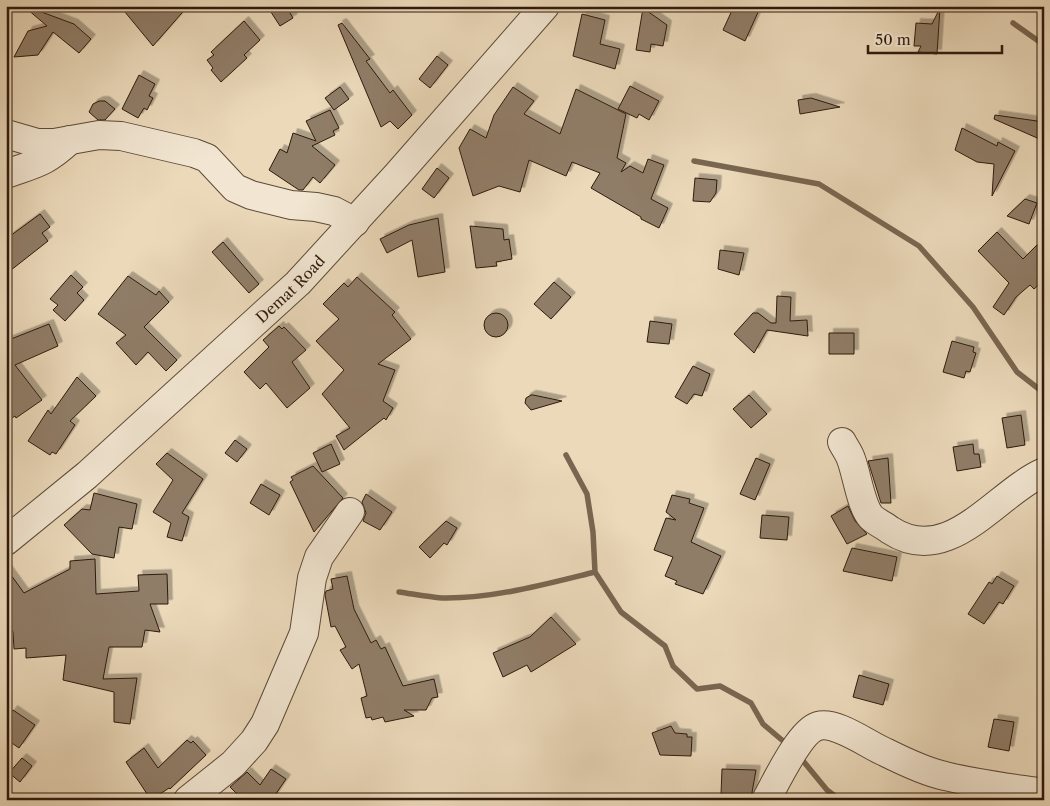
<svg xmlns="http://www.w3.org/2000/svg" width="1050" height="806" viewBox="0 0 1050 806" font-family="'Libre Caslon Text',serif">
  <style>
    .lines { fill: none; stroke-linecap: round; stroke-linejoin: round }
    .stream { stroke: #796651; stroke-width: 5.5 }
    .building { fill: #907d67; stroke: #2e1a0d; filter: url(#shadow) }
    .minor-casing { stroke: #5d4a38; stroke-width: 30 }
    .minor { stroke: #f2e6d2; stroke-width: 28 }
    .labels { text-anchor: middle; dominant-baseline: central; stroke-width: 5; stroke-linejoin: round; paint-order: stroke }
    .street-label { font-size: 15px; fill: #2e1a0d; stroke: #f2e6d2 }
  </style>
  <defs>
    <filter id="shadow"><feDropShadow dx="4.5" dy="-4.5" stdDeviation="0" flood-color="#0004"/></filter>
  </defs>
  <rect width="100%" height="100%" fill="#ebd9ba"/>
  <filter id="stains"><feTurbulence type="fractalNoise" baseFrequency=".004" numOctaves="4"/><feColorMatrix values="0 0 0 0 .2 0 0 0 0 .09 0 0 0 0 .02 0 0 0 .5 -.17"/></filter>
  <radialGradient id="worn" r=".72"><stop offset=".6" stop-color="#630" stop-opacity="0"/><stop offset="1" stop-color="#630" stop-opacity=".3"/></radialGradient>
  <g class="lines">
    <path class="stream" d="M1013,23L1044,45
      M694,161L819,184L919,246L973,307L1017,372L1044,393
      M566,455L587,494L593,532L595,572L621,612L665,646L673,666L697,689L720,686L751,703L763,724L789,746
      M399,592C413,594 428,597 442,598C492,599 546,584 595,572
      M799,756L827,790L840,800"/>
  </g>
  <path class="building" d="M120,6H188L153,46Z
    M267,6H286L293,18L280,26Z
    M734,6H750L759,10L745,41L723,30Z
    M28,7L74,24L91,39L79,53L53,32L38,55L14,57L28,31L47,26L27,9Z
    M643,8L667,25L663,46L651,44L650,52L636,50Z
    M940,8L937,54L918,52L921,46H914L916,23L932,24Z
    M582,14L605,20L600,44L620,49L615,69L573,56Z
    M244,21L260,40L244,55L247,58L221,82L211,70L213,68L207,60L214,55L211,52Z
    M342,23L370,59L366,61L390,93L393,90L412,115L398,129L390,121L381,127L338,25Z
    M437,56L448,65L430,88L419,79Z
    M139,75L155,84L149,96L153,98L147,110L144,108L138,118L122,109Z
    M630,86L659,101L649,120L639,114L637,118L618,109Z
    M340,87L349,99L334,110L325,98Z
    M513,87L534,101L524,114L560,134L576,89L626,114L617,158L626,163L621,172L630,166L643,173L648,159L664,165L651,199L668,208L659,228L641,219V217L591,188L600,173L572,162L566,176L529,160L520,192L499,186L473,196L459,148L470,129L486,138L494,115Z
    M811,98L840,107L800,114L798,100Z
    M99,101H105L115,109L105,120H98L89,112L93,104Z
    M330,110L339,128L333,131L335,135L312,146L335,165L320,183L313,177L303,190H299L269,170L280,149L287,153L293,133L316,141L306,121Z
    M995,115L1044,122V141L994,119Z
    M962,128L997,146L998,142L1015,151L992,196L994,164L977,162L955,150Z
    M437,168L449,178L434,198L422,189Z
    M695,178L717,180L716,193L710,202L693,201Z
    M1025,199L1037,203L1029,224L1007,216Z
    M40,214L50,227L42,233L48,241L6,274V239Z
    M438,218L445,272L418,277L412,240L387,253L380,239L409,225Z
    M470,226L503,229L504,240L509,239L512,259L496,262L497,266L476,268Z
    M997,232L1023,259L1037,245L1044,252V280L1034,289L1030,285L1016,297L1004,315L993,307L1009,283L978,251Z
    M223,242L259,284L249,293L212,252Z
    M720,250L744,253L739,275L718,269Z
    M71,275L83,287L77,293L84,300L65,321L53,310L58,305L50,299Z
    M128,276L156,295L159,291L169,302L144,327L177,360L166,371L148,352L136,365L116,343L126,335L98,314Z
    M357,277L395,312L392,315L411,339L378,364L395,370L383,401L393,408L386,420L384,418L344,450L336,436L350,428L322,394L344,370L316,341L339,319L323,304L344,283L348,287Z
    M554,282L571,297L551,319L534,304Z
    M777,296L791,297L790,321L807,320L808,336L767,330L754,353L734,334L753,313H758L771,323H776Z
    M484 325a12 12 0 1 1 24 0a12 12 0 1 1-24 0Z
    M650,321L672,324L669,344L647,342Z
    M49,324L58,346L15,365L42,400L16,418L15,416L6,422V341Z
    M279,326L282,329L284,327L306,350L292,362L310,388L287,408L266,383L260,389L244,372L269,347L263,340Z
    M829,333H854V354H829Z
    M952,341L974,347L973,352L976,353L970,372L966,371L964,378L943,372Z
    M693,366L710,374L702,396L694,394L687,404L675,397Z
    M77,377L96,396L70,421L75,425L56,454L52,452L50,455L28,441L48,410L51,414Z
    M531,395H533L562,401L531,410L525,403L526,398Z
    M749,395L767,414L751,428L733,409Z
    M1021,415L1025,445L1007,448L1002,418Z
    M235,440L247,449L237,462L225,453Z
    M331,444L340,464L322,472L313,453Z
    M973,444L974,454H979L981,467L957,471L953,447Z
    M167,453L203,479L182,513L189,517L182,541L167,537L171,523L153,512L173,480L156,464Z
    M756,458L770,464L755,500L740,494Z
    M888,458L891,503H881L868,461Z
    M313,466L343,498L314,532L290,482L293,480L291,477Z
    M261,484L280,495L269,515L250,503Z
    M94,493L137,504L132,529L119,527L114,558L92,554L64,525L82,509L90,510Z
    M366,494L392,512L380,530L363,521L366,513L362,502Z
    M672,495L690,499L689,503L704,508L691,542L721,556L703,594L675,584L677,581L665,576L673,557L654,550L666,518L676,520L666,512Z
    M848,506L855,521L867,534L847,544L831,516Z
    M762,515L789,517L787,540L760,538Z
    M446,521L457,528L447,545L444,543L430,558L419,547Z
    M852,548L897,557L892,581L843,571Z
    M95,559L96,594L139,591L138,575L167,574L168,604H150L160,632L145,630L142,647H109L103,679L137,678L130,724L114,722V692L63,680L66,655L26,658V648L14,649L13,632L6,622V568L24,593L70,569V561Z
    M347,576L354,609L371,643L376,640L381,649L385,647L403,686L434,679L438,697L432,698L426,710H404L414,716L385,722L383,717L372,720L371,717L366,718L361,698L367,696L359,664L352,669L340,650L346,647L335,626L331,627L325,595L326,591L333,589L331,579Z
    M997,576L1014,586L1003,604L999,602L984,624L968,614L989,582L992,584Z
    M551,617L576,644L531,672L527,665L503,677L493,653L530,637Z
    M859,675L889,684L883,705L853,697Z
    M13,710L35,725L19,748L6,739V720Z
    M994,719L1014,722L1009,751L988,747Z
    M671,726L675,733L687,734V737H692L691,756L660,755L652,733Z
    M187,740L191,743L193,741L206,755L170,789L169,788L151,800L126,762L144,748L158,768Z
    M22,758L32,766L20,782L9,773Z
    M271,769L286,779L273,798L275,800H243L230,787L247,772L260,785Z
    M722,769L756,770L751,798L721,794Z"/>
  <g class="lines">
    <g class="minor-casing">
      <g id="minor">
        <path d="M6,134L37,143H54L99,135L121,136L194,153L207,158L235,188L251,195L291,205L316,207L334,211L355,222"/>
        <path d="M6,174C37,163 45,163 70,140"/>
        <path d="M842,442C845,448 849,453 851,459C857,475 861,506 871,517C876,522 885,526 890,530C949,569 996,493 1044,472"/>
        <path id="s1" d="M6,541L87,475L298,283L397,175L545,6"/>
        <path d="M188,800L233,764L254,741L265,724L304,633L312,578L319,557L350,512"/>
        <path d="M766,800C776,782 800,731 818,726C837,721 868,745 885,752C903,761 926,772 945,776C977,784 1011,788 1044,793"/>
      </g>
    </g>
    <use href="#minor" class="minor"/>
  </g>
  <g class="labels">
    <g class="street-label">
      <text stroke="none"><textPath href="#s1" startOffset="380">Demat Road</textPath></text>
    </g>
  </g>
  <rect width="1050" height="806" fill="none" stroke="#ebd9ba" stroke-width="25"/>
  <rect x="8" y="8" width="1035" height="791" fill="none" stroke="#2e1a0d" stroke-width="2.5"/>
  <rect x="12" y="12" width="1025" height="781" fill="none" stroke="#2e1a0d"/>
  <path d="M868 45v8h134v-8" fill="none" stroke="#2e1a0d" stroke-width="2.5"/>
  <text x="875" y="45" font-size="15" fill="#2e1a0d" stroke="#f2e6d2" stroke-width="4" paint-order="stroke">50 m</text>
  <rect width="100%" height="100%" filter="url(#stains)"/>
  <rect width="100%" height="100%" fill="url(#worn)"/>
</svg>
